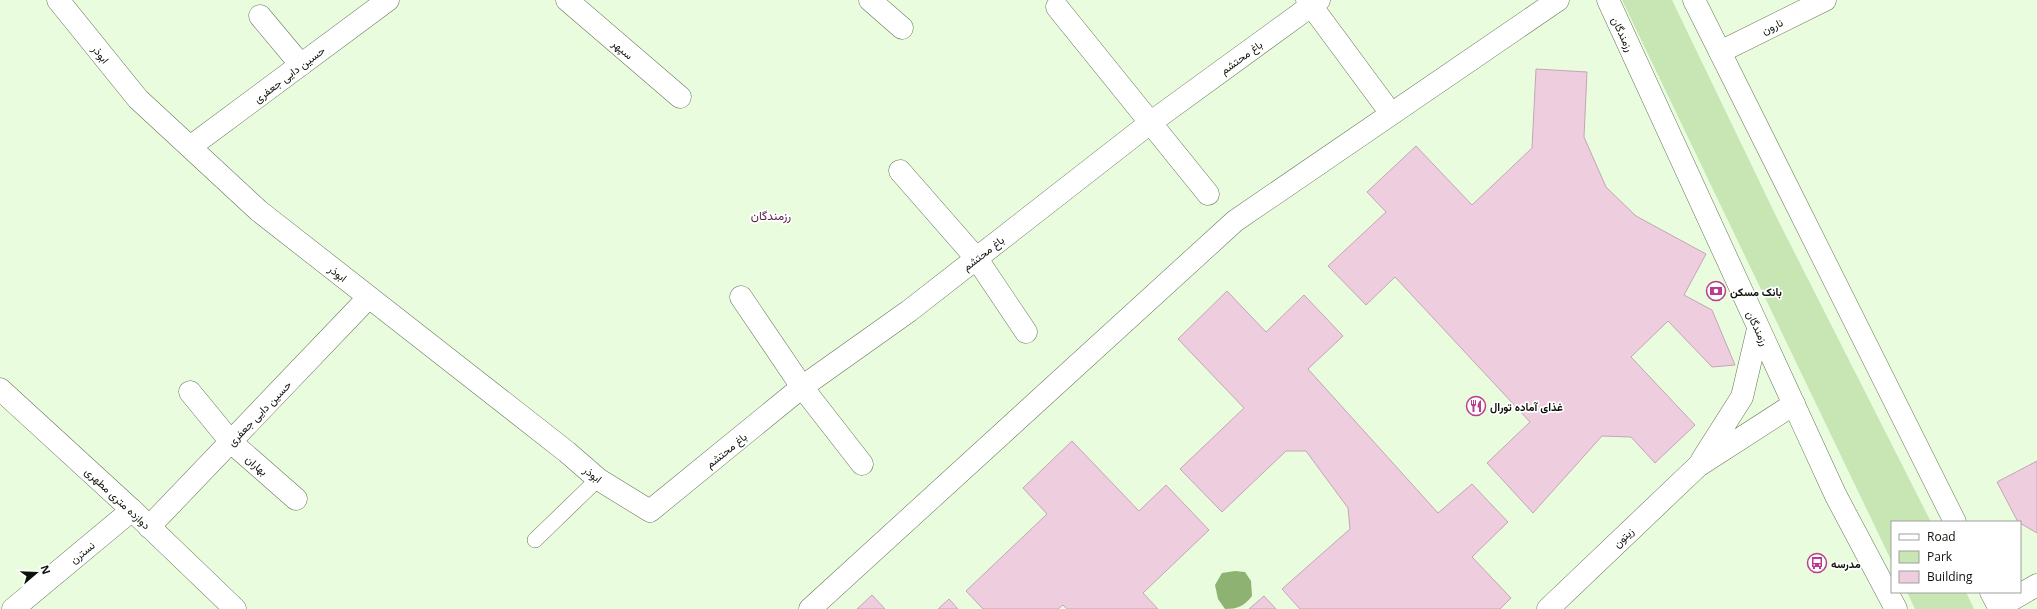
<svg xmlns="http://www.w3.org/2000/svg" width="2037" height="609" viewBox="0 0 2037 609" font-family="'Open Sans',Vazirmatn,sans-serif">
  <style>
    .green { fill: #c8e5b4 }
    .water { fill: #8db271 }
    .building { fill: #eecddf; stroke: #c4a5b6 }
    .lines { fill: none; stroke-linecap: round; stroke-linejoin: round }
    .service-casing { stroke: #65745a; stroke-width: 16 }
    .minor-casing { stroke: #65745a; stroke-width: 23 }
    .tertiary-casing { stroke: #65745a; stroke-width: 23 }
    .secondary-casing { stroke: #65745a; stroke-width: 23 }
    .service { stroke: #fff; stroke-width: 15 }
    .minor { stroke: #fff; stroke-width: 22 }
    .tertiary { stroke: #fff; stroke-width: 22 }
    .secondary { stroke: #fff; stroke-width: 22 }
    .labels { text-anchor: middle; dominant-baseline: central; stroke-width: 3.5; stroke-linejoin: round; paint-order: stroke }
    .street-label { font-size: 11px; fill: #0d1209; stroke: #fff }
    .poi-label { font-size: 11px; font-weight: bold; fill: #0d1209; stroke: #fff; text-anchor: start }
    .neighbourhood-label { font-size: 12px; fill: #5c2046; stroke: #fff }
  </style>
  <rect width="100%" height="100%" fill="#eafcde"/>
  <path class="green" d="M1622,0H1672L1777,218L1931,522H1892V562Z
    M1907,592H1966L1974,609H1915Z"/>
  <path class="water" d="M1235,571L1245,572L1251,581L1252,596C1244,606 1238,609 1225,609L1218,599L1215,585L1222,573Z"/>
  <path class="building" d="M1536,69L1587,72L1584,137L1606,187L1636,216L1706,254L1684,295L1712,310L1735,365L1712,367L1668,321L1631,357L1695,425L1655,463L1631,437L1602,436L1533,513L1487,463L1530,422L1395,277L1366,305L1328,266L1386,212L1367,192L1416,146L1472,205L1532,148Z
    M1227,291L1266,332L1304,295L1343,336L1308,369L1438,513L1472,484L1508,522L1472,557L1511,598L1500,609H1300L1282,589L1350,529L1348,508L1306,451H1286L1222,512L1180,469L1244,408L1178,339Z
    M1072,441L1139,511L1166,485L1209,530L1143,593L1158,609H1067L1063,605L1058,609H983L966,591L1047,514L1023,488Z
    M2037,461V533L2018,522L1997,482Z
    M872,595L885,609H857Z
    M1264,596L1276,609H1249Z
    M949,599L958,609H938Z"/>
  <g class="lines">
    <g class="service-casing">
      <path id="service" d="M535,540L598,479"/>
    </g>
    <g class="minor-casing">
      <path id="minor" d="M58,0L138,99L259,211L567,452L598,479L650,511L802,387L909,311L1150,123L1319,0
        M567,0L680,97
        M870,0L902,28
        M1307,0L1384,104
        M1057,7L1208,194
        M260,16L301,65
        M1720,52L1825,0
        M190,147L388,0
        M900,171L977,259L1026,332
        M741,297L802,387L862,464
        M190,392L231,442L296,499
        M1702,460L1742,397L1758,329
        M149,527L369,297
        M1999,607L2037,585
        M13,609L132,510
        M810,609L1235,221L1558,0
        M1548,609L1698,466L1794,404"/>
    </g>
    <g class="tertiary-casing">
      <path id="tertiary" d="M0,389L132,510L235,609"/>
    </g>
    <g class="secondary-casing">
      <path id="secondary" d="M1608,0L1836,496L1896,609
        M1694,0L1955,522
        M1991,592L2000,609"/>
    </g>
    <use href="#service" class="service"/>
    <use href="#minor" class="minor"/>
    <use href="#tertiary" class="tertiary"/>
    <use href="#secondary" class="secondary"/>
  </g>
  <defs>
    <g id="bank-ring" transform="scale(1)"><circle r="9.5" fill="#fff" stroke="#b93d8e" stroke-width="1.5"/><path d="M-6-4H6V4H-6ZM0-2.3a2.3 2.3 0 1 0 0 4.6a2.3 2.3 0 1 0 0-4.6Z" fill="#b93d8e"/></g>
    <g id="restaurant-ring" transform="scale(1)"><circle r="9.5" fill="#fff" stroke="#b93d8e" stroke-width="1.5"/><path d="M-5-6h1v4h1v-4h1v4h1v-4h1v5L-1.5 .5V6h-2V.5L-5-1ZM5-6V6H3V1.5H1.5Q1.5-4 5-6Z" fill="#b93d8e"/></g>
    <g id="bus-ring" transform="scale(1)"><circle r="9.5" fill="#fff" stroke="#b93d8e" stroke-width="1.5"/><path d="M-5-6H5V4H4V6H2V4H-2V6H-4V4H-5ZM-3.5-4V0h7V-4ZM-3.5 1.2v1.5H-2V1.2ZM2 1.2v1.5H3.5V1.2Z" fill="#b93d8e"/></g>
  </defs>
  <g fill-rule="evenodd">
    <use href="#bank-ring" x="1716" y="291"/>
    <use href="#restaurant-ring" x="1476" y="406"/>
    <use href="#bus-ring" x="1817" y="563"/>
  </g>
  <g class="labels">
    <g class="street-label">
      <text transform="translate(1772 26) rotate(-26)">نارون</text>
      <text transform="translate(1623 34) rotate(65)">رزمندگان</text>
      <text transform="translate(623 49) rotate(41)">سپهر</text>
      <text transform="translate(101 54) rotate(51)">ابوذر</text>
      <text transform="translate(1241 57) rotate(-36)">باغ محتشم</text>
      <text transform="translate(289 74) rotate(-37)">حسین دایی جعفری</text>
      <text transform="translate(983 253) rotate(-38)">باغ محتشم</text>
      <text transform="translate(338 273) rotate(38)">ابوذر</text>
      <text transform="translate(1758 328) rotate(65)">رزمندگان</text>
      <text transform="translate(259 413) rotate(-46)">حسین دایی جعفری</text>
      <text transform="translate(726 450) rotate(-39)">باغ محتشم</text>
      <text transform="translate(257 465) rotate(41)">بهاران</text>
      <text transform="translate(593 474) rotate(38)">ابوذر</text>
      <text transform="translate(118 498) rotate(43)">دوازده متری مطهری</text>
      <text transform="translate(1623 537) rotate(-44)">زیتون</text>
      <text transform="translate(82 552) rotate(-39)">نسترن</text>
    </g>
    <g class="poi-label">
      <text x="1730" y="291">بانک مسکن</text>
      <text x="1490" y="406">غذای آماده تورال</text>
      <text x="1831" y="563">مدرسه</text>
    </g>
    <g class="neighbourhood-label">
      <text x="771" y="215">رزمندگان</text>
    </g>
  </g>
  <rect x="1891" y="521" width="130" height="72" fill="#ffffff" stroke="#9ea09d"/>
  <rect x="1899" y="534" width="20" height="6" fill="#ffffff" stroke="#9ea09d"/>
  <text x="1927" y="541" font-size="12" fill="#0d1209">Road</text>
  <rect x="1899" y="551" width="20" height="12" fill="#c8e5b4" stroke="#9ea09d"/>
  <text x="1927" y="561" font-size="12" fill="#0d1209">Park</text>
  <rect x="1899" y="571" width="20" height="12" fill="#eecddf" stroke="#9ea09d"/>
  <text x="1927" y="581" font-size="12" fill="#0d1209">Building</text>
  <g transform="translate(36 573) rotate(71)" stroke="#ffffff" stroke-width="3" paint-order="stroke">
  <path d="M0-3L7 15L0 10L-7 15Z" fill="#0d1209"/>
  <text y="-6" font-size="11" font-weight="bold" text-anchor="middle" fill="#0d1209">N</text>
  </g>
</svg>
